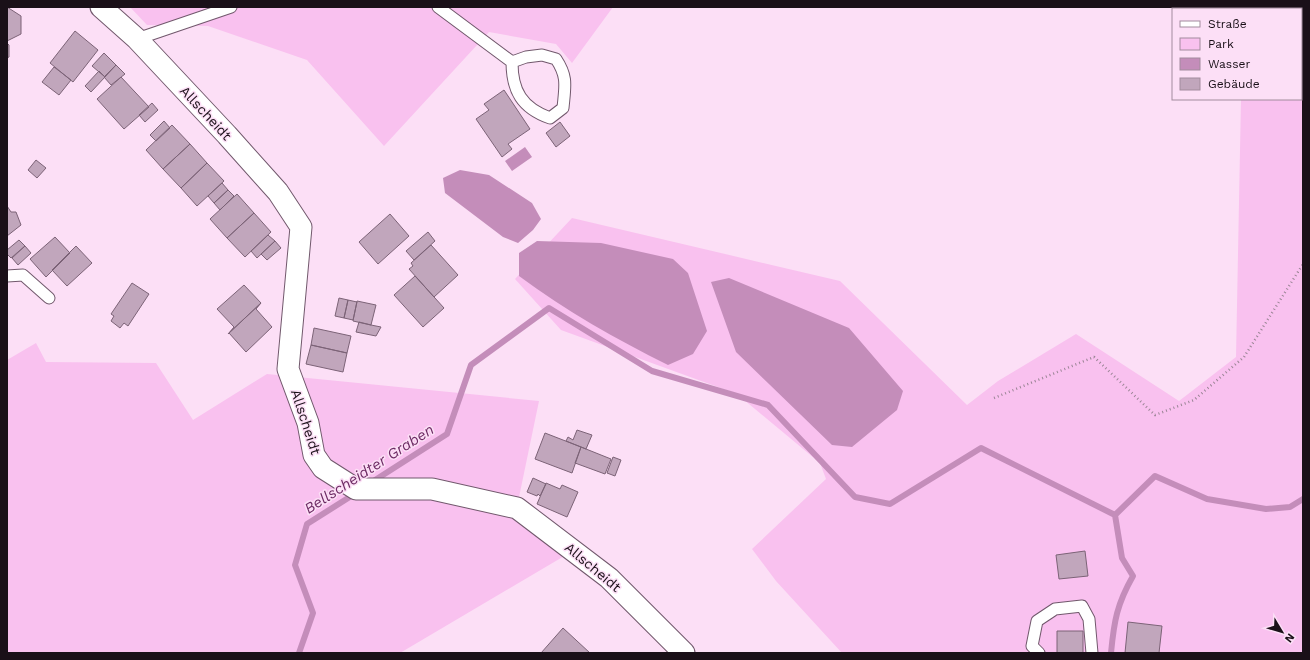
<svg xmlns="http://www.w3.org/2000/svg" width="1310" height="660" viewBox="0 0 1310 660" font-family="'Work Sans',sans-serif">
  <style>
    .green { fill: #f9c1ef }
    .water { fill: #c48dba }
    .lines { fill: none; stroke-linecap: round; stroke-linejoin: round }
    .stream { stroke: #c48dba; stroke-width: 6 }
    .building { fill: #c1a6bc; stroke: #7c6377 }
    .service-casing { stroke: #71586c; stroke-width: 13 }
    .minor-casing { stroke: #71586c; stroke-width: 23 }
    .path { stroke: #9a8595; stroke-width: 2.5; stroke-dasharray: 1 3; stroke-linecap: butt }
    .service { stroke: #fff; stroke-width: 11 }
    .minor { stroke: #fff; stroke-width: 21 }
    .labels { text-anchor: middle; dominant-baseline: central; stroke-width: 3; stroke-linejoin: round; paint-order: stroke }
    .street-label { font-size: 14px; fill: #1a1018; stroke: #fcdff6 }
    .water-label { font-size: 15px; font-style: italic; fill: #6d2b64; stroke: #fcdff6 }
  </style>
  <rect width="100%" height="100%" fill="#fcdff6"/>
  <path class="green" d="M130,7H613L572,63L556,44L489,32L384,146L307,60L208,26L147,25Z
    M1242,7H1303V653H842L776,581L752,549L826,479L820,463L737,394L561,330L515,279L572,218L840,281L967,405L998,381L1076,334L1179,401L1236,357L1241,99H1301V9H1242Z
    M36,343L46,362L156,363L193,420L267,374L539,401L518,502L566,555L400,653H7V360Z"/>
  <path class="water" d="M525,147L532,157L512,171L505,161Z
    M460,170L489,175L532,203L541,219L533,230L518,243L503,237L445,193L443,178Z
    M537,241L601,243L673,259L688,273L707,331L693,354L668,365C616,339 566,311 519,276V253Z
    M729,278L849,328L903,391L897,410L852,447L832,445L736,352L711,282Z"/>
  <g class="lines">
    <path class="stream" d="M372,482L447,434L471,365L549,308L652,371L768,405L855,497L890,504L981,448L1115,515
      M299,653L313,613L295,565L307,524L356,493
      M1111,653C1114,621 1117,604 1133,576L1122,558L1115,515L1155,476L1207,499L1266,509L1290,507L1303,499"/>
  </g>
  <path class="building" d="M7,7L21,16V34L7,41Z
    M75,31L98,50L73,82L50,63Z
    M7,43L9,45V57L7,58Z
    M104,53L116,65L105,77L92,66Z
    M116,65L125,74L111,85L104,77Z
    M54,67L71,80L59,95L42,82Z
    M99,71L105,77L91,92L85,86Z
    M121,77L149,107L124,129L97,99Z
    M504,90L530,129L508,144L512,149L502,157L476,119L489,110L484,104Z
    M152,103L158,110L145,122L139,115Z
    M164,121L170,128L156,141L150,135Z
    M560,122L570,136L556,147L546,133Z
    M172,125L190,144L163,169L146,150Z
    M190,144L207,163L181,188L163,169Z
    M36,160L46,168L37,178L28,170Z
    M207,163L224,181L197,206L181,188Z
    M222,183L228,190L214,203L208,196Z
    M228,190L234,196L220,210L214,203Z
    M237,194L254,213L227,238L210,219Z
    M7,206L11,212H16L21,225L7,236Z
    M254,213L271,232L245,257L227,238Z
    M390,214L409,236L378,264L359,242Z
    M428,232L435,241L414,260L406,251Z
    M268,235L275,241L257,258L251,251Z
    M55,237L70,253L46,277L30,259Z
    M19,240L25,246L11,258L7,254V250Z
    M275,241L281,248L267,260L261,254Z
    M431,245L458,275L434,297L409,269L413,266L411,263Z
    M25,246L31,253L18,265L12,258Z
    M76,246L92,263L67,286L52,270Z
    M415,276L444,308L423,327L394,295Z
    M132,283L149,294L128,326L124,323L120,328L111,321L114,316L111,314Z
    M244,285L261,303L228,334L234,327L217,309Z
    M339,298L348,300L344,318L335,316Z
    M348,300L357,302L353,320L344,318Z
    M357,301L376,305L371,325L353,321Z
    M261,303L256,309L272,327L246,352L229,333Z
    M359,322L371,325L381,327L376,336L356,332Z
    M314,328L351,336L347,353L311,345Z
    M311,345L347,353L343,372L306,364Z
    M577,430L592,435L586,449L566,441L568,437L573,440Z
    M545,433L581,447L572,473L535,459Z
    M581,447L611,459L605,474L575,463Z
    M613,457L621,460L615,476L607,473Z
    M533,478L546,484L540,496L538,494L537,496L527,492Z
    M546,483L560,489L562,485L578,492L567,517L537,504Z
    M1085,551L1088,576L1059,579L1056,555Z
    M1128,622L1162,626L1159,653H1125Z
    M563,628L590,653H541Z
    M1057,631H1083V653H1057Z"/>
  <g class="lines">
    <g class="service-casing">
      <path id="service" d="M438,7L512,62
        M137,39L231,7
        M542,55L556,59C568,77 565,86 563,108L550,118C522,108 512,91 512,62L526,57Z
        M7,276L23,275L49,298
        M1039,653L1032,646L1037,621L1055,609L1082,606L1089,619L1092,653"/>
    </g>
    <g class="minor-casing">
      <path id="minor" d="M101,7L137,39L227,135L278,192L301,227L288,369L308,423L314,455L323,468L356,489H432L517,508L609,578L684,653"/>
    </g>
    <path class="path" d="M994,398L1094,357L1155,415L1194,400L1244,357L1303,264"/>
    <use href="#service" class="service"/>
    <use href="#minor" class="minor"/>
  </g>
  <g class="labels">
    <g class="street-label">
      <text transform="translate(206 113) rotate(47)">Allscheidt</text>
      <text transform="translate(306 422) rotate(72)">Allscheidt</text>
      <text transform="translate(593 567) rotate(40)">Allscheidt</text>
    </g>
    <g class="water-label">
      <text transform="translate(369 469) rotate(-33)">Bellscheidter Graben</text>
    </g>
  </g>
  <rect width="1310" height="660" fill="none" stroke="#1a1018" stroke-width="16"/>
  <rect x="1172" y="8" width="130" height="92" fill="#fcdff6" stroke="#a28c9d"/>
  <rect x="1180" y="21" width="20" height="6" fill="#ffffff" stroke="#a28c9d"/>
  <text x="1208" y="28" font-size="12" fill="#1a1018">Straße</text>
  <rect x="1180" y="38" width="20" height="12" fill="#f9c1ef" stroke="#a28c9d"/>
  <text x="1208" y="48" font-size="12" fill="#1a1018">Park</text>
  <rect x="1180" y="58" width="20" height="12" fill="#c48dba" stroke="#a28c9d"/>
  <text x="1208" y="68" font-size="12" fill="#1a1018">Wasser</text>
  <rect x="1180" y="78" width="20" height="12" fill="#c1a6bc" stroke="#a28c9d"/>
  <text x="1208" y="88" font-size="12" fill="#1a1018">Gebäude</text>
  <g transform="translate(1282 632) rotate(128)" stroke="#fcdff6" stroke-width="3" paint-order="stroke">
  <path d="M0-3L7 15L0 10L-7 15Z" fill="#1a1018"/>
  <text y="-6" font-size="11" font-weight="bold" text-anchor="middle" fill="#1a1018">N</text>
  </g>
</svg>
